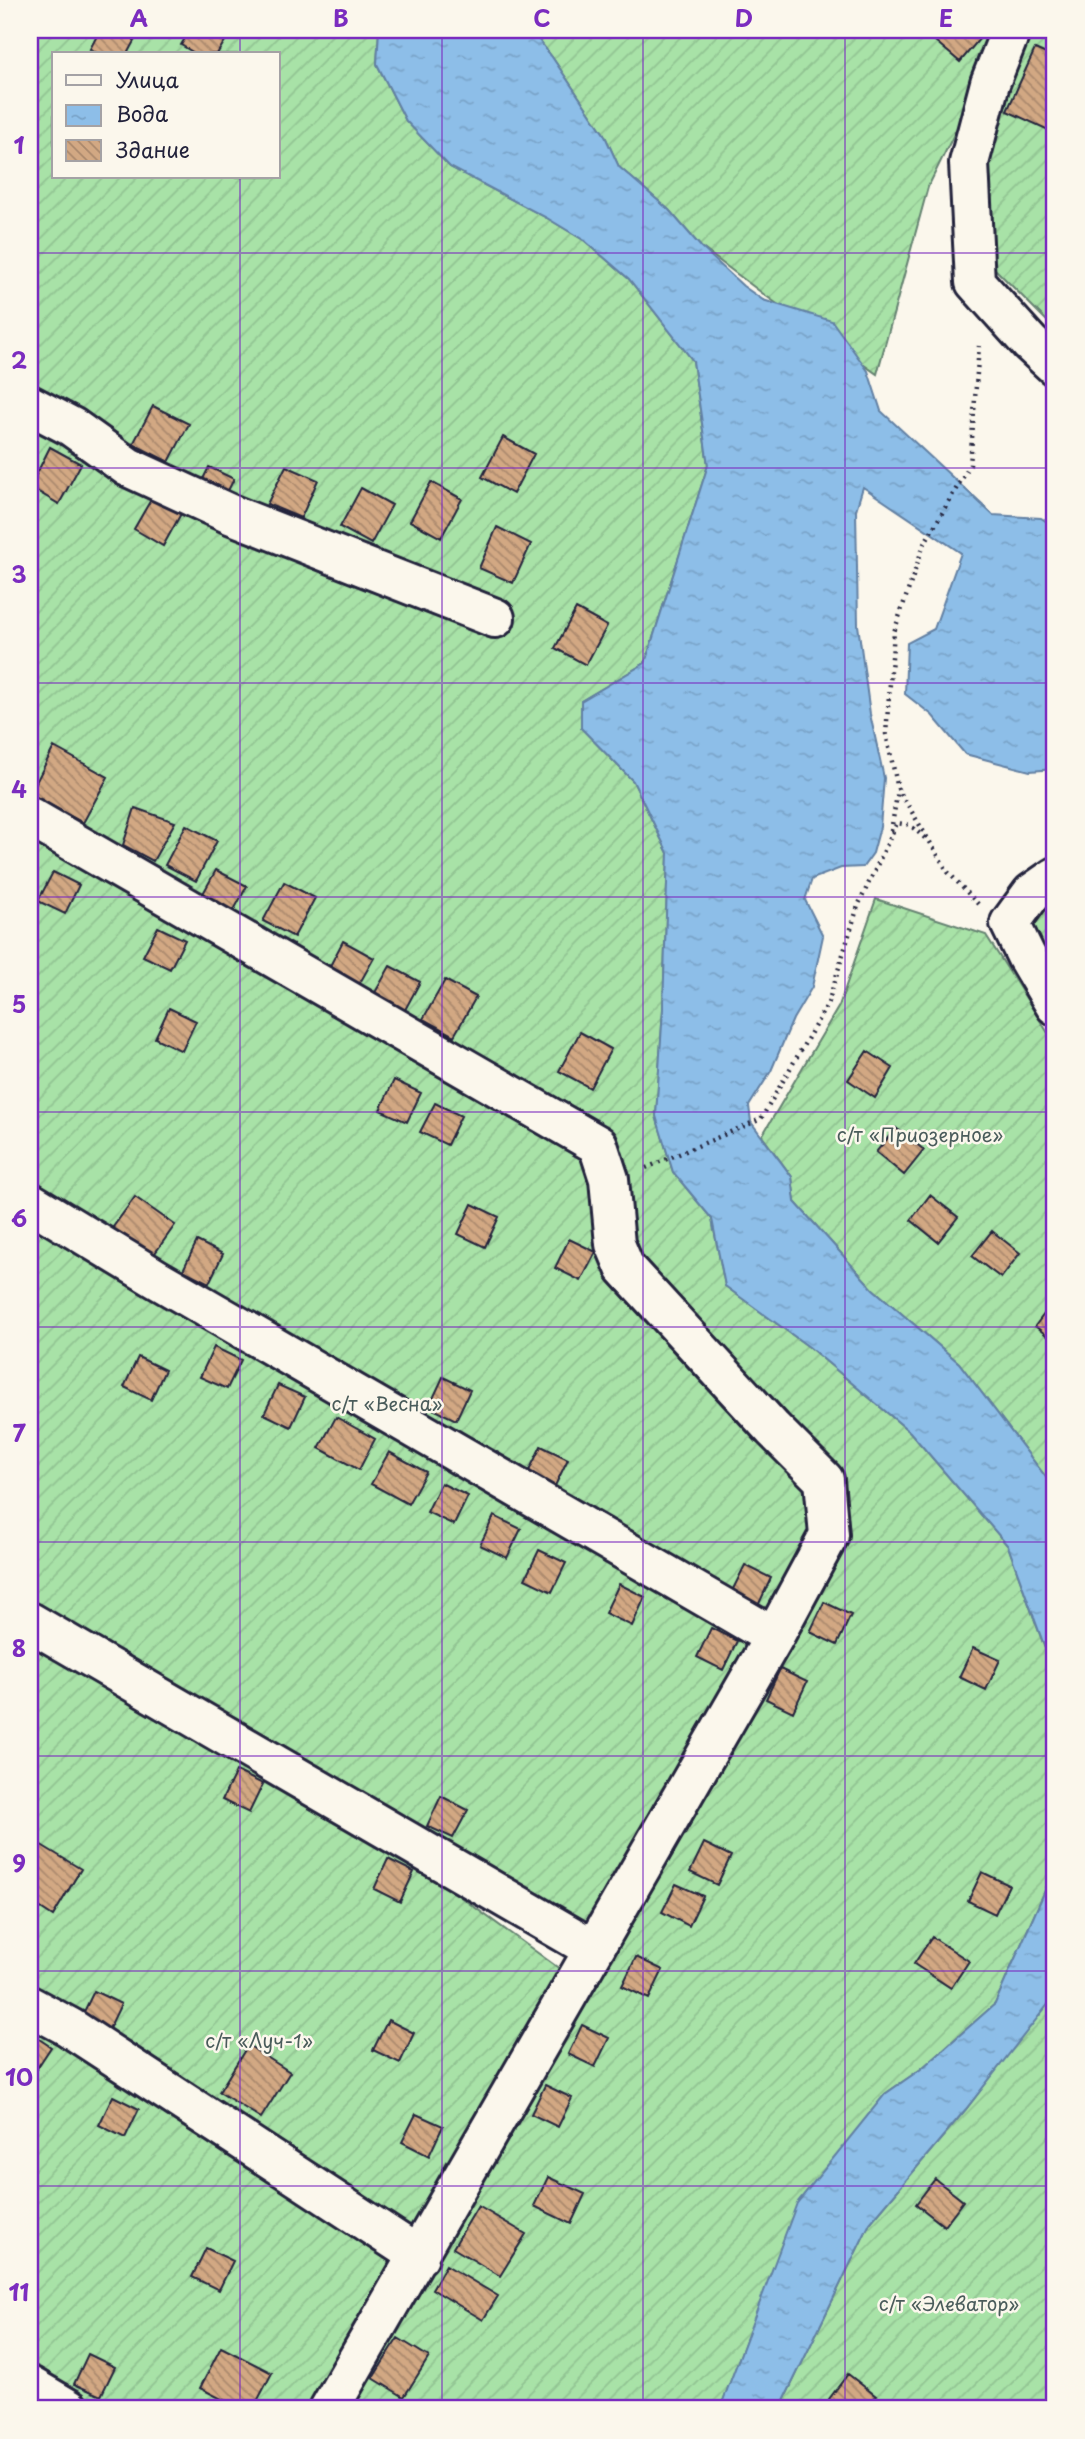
<svg xmlns="http://www.w3.org/2000/svg" width="1085" height="2439" viewBox="0 0 1085 2439" font-family="'Playpen Sans',sans-serif">
  <style>
    .garden { fill: url(#garden-furrows); stroke: #658271; stroke-width: 2; fill-rule: evenodd }
    .water { fill: url(#water-ripples); stroke: #6280a3; stroke-width: 2 }
    .building { fill: url(#building-back-hatch); stroke: #22223b; stroke-width: 2 }
    .lines { fill: none; stroke-linecap: round; stroke-linejoin: round }
    .minor-casing { stroke: #22223b; stroke-width: 44 }
    .path { stroke: #22223b; stroke-width: 4.5; stroke-dasharray: 2 5; stroke-linecap: butt }
    .minor { stroke: #fbf7ec; stroke-width: 38 }
    .grid { fill: none; stroke: #7b2cbf; stroke-width: 2; stroke-opacity: 0.55 }
    .labels { text-anchor: middle; dominant-baseline: central; stroke-width: 5; stroke-linejoin: round; paint-order: stroke }
    .park-label { font-size: 19px; fill: #4a5c5b; stroke: #fbf7ec }
    .neatline { fill: none; stroke: #7b2cbf; stroke-width: 2.5 }
    .grid-label { font-size: 23px; text-anchor: middle; font-weight: bold; fill: #7b2cbf }
  </style>
  <defs>
    <pattern id="garden-furrows" width="10" height="10" patternUnits="userSpaceOnUse" patternTransform="scale(1.75)"><rect width="10" height="10" fill="#a8e2a7"/><path d="M-1 1l2-2M0 10L10 0M9 11l2-2" fill="none" stroke="#90c291"/></pattern>
    <pattern id="water-ripples" width="26" height="14" patternUnits="userSpaceOnUse" patternTransform="scale(1.75)"><rect width="26" height="14" fill="#8dbee8"/><path d="M2 4q2-2 4 0t4 0M15 11q2-2 4 0t4 0" fill="none" stroke="#79a3c8"/></pattern>
    <pattern id="building-back-hatch" width="6" height="6" patternUnits="userSpaceOnUse" patternTransform="scale(1.75)"><rect width="6" height="6" fill="#d2a883"/><path d="M-1 5l2 2M0 0l6 6M5-1l2 2" fill="none" stroke="#aa886c"/></pattern>
  </defs>
  <rect width="100%" height="100%" fill="#fbf7ec"/>
  <filter id="ink" filterUnits="userSpaceOnUse"><feTurbulence type="fractalNoise" baseFrequency=".0143" numOctaves="2"/><feDisplacementMap in="SourceGraphic" scale="14" xChannelSelector="R" yChannelSelector="G"/><feConvolveMatrix kernelMatrix="1 2 1 2 8 2 1 2 1" color-interpolation-filters="sRGB"/></filter>
  <g filter="url(#ink)">
    <path class="garden" d="M30,30H379L377,64L406,121L450,167L547,218L585,241L629,279L693,361L708,465L645,663L581,701V728L633,781L668,853L663,1009L656,1116L673,1172L712,1219L725,1286L809,1347L910,1432L1008,1546L1053,1671L1055,1693V1868L995,2004L921,2069L885,2094L746,2340L720,2409H343L607,1947L30,1607ZM54,54H278V177H54Z
      M531,30H1002L961,120L928,187L877,374L766,296L701,247L669,210L619,167L604,134L552,57Z
      M1027,30H1055V329L989,263L979,197L1001,89Z
      M1055,892V968L1030,922Z
      M876,899L986,935L1055,1044V1495L1051,1484L959,1363L873,1289L795,1202L792,1177L762,1136L839,1006Z
      M30,1637L415,1864L564,1972L309,2409H30Z
      M1055,1993V2409H782V2404L870,2223L966,2109Z"/>
    <path class="water" d="M379,30H531L552,57L604,134L619,167L669,210L701,247L743,286L763,300L832,321L868,371L881,411L993,515L1041,518L1055,527V769L1030,771L965,754L932,715L905,694L907,643L934,629L961,553L863,487L856,510L858,625L870,714L884,778L880,827L873,853L863,867L841,868L812,879L805,900L823,936L812,987L793,1019L771,1071L749,1106L751,1122L792,1177L795,1202L873,1289L959,1363L1051,1484L1055,1495V1693L1053,1670L1008,1546L910,1432L809,1347L725,1286L712,1219L673,1172L656,1116L663,1009L668,853L633,781L581,728V701L645,663L708,465L693,361L629,279L585,241L547,218L450,167L406,121L377,64Z
      M1055,1868V1993L1053,1998L966,2109L870,2223L782,2404V2409H720L797,2203L885,2094L921,2069L995,2004Z"/>
    <path class="building" d="M100,30H140L127,54H99L90,49Z
      M190,30H217L228,36L217,54H196L181,45Z
      M945,30H972L981,37L960,62L935,41Z
      M1035,49L1055,58V133L1007,111Z
      M153,406L189,424L169,462L133,444Z
      M503,437L534,454L513,494L482,477Z
      M50,447L81,464L59,504L30,487Z
      M286,466L318,480L301,518L267,504Z
      M209,467L234,479L219,508L194,497Z
      M431,482L462,499L441,538L410,521Z
      M361,488L392,505L371,544L340,527Z
      M153,496L182,512L163,546L134,529Z
      M497,527L531,544L513,583L479,568Z
      M576,609L607,626L586,665L555,648Z
      M54,747L108,777L83,823L30,794Z
      M135,808L175,822L153,861L123,845Z
      M186,825L217,841L196,881L165,865Z
      M216,870L247,886L226,925L195,908Z
      M53,872L79,885L65,914L38,901Z
      M284,882L315,898L294,937L263,921Z
      M158,927L185,940L170,969L143,956Z
      M343,941L374,958L352,997L322,981Z
      M390,966L420,982L399,1021L368,1005Z
      M445,980L476,997L454,1036L423,1019Z
      M169,1008L196,1021L182,1051L155,1038Z
      M580,1032L611,1049L590,1088L559,1071Z
      M867,1051L893,1068L875,1098L848,1080Z
      M394,1080L421,1093L407,1122L380,1110Z
      M435,1103L461,1116L447,1145L420,1132Z
      M896,1128L924,1150L904,1175L876,1152Z
      M930,1195L958,1217L938,1242L911,1220Z
      M135,1197L175,1225L145,1267L105,1238Z
      M472,1204L499,1217L485,1247L458,1234Z
      M992,1231L1020,1253L1001,1278L972,1256Z
      M569,1239L596,1252L581,1281L555,1268Z
      M197,1241L223,1254L209,1283L183,1270Z
      M1054,1301H1055V1342L1035,1326Z
      M214,1347L241,1360L227,1389L200,1377Z
      M138,1357L165,1370L151,1400L124,1387Z
      M443,1377L470,1390L456,1420L429,1407Z
      M278,1385L305,1397L291,1427L264,1414Z
      M336,1417L375,1439L359,1470L319,1448Z
      M541,1446L568,1459L554,1488L527,1475Z
      M389,1452L426,1472L408,1504L371,1484Z
      M441,1483L468,1496L454,1525L427,1512Z
      M494,1516L521,1529L507,1558L480,1545Z
      M539,1550L566,1563L552,1592L525,1579Z
      M745,1565L771,1578L757,1608L730,1595Z
      M619,1584L645,1597L632,1626L605,1613Z
      M824,1602L851,1615L837,1645L810,1632Z
      M711,1628L737,1641L723,1670L697,1657Z
      M973,1648L1000,1660L986,1690L959,1677Z
      M780,1669L807,1682L793,1712L766,1699Z
      M236,1771L263,1784L249,1813L222,1800Z
      M441,1796L468,1810L453,1838L427,1826Z
      M33,1840L81,1869L53,1916L30,1901V1847Z
      M704,1843L731,1856L717,1885L690,1872Z
      M388,1859L414,1872L400,1902L374,1889Z
      M982,1872L1009,1885L995,1914L968,1901Z
      M676,1884L703,1896L689,1926L662,1912Z
      M932,1937L969,1961L951,1988L914,1964Z
      M636,1957L663,1970L649,1999L622,1986Z
      M94,1991L121,2004L107,2033L80,2020Z
      M388,2020L414,2033L400,2063L373,2050Z
      M582,2025L609,2038L595,2067L568,2054Z
      M30,2033L51,2047L30,2079Z
      M248,2045L290,2072L261,2118L219,2092Z
      M545,2085L572,2098L558,2127L531,2114Z
      M113,2096L139,2109L125,2138L99,2125Z
      M416,2114L443,2126L429,2156L402,2142Z
      M548,2177L585,2194L571,2224L534,2206Z
      M935,2179L963,2201L944,2226L916,2204Z
      M478,2206L526,2234L500,2276L453,2248Z
      M206,2248L233,2261L219,2290L192,2277Z
      M446,2265L498,2296L483,2320L432,2289Z
      M398,2338L429,2357L404,2397L373,2378Z
      M221,2347L272,2373L253,2409H241L200,2388Z
      M88,2354L115,2367L101,2396L74,2384Z
      M848,2374L876,2396L866,2409H842L829,2399Z"/>
    <g class="lines">
      <g class="minor-casing">
        <path id="minor" d="M1011,30L990,83L969,163L975,282L1030,343L1055,366
          M30,405L72,427L128,467L230,514L495,618
          M30,817L598,1145L609,1179L615,1244L625,1268L773,1429L824,1480L829,1535L774,1637L329,2409
          M1055,877L1032,893L1010,923L1026,956L1055,1005
          M30,1202L157,1279L774,1637
          M30,1622L593,1949
          M30,2006L69,2027L419,2256
          M30,2386L69,2409"/>
      </g>
      <path class="path" d="M891,831L898,789
        M978,904L948,872L898,789L886,734L894,632L924,544L970,465L979,346
        M646,1168L761,1119L828,1003L858,906L897,823L910,825L927,840"/>
      <use href="#minor" class="minor"/>
    </g>
  </g>
  <path class="grid" d="M240,30V54M442,30V2409M643,30V2409M845,30V2409M240,177V2409M30,253H1055M30,468H1055M30,683H1055M30,897H1055M30,1112H1055M30,1327H1055M30,1542H1055M30,1756H1055M30,1971H1055M30,2186H1055"/>
  <g class="labels">
    <g class="park-label">
      <text x="920" y="1134">с/т «Приозерное»</text>
      <text x="387" y="1403">с/т «Весна»</text>
      <text x="259" y="2040">с/т «Луч-1»</text>
      <text x="949" y="2303">с/т «Элеватор»</text>
    </g>
  </g>
  <rect width="1085" height="2439" fill="none" stroke="#fbf7ec" stroke-width="77"/>
  <rect x="52" y="52" width="228" height="126" fill="#fbf7ec" stroke="#a4a2a5" stroke-width="2"/>
  <rect x="66" y="75" width="35" height="10" fill="#fbf7ec" stroke="#a4a2a5" stroke-width="2"/>
  <text x="116" y="88" font-size="21" fill="#22223b">Улица</text>
  <rect x="66" y="105" width="35" height="21" fill="url(#water-ripples)" stroke="#a4a2a5" stroke-width="2"/>
  <text x="116" y="122" font-size="21" fill="#22223b">Вода</text>
  <rect x="66" y="140" width="35" height="21" fill="url(#building-back-hatch)" stroke="#a4a2a5" stroke-width="2"/>
  <text x="116" y="158" font-size="21" fill="#22223b">Здание</text>
  <rect x="38" y="38" width="1008" height="2362" class="neatline"/>
  <g class="grid-label">
    <text x="139" y="27">A</text>
    <text x="341" y="27">B</text>
    <text x="542" y="27">C</text>
    <text x="744" y="27">D</text>
    <text x="946" y="27">E</text>
    <text x="19" y="154">1</text>
    <text x="19" y="369">2</text>
    <text x="19" y="583">3</text>
    <text x="19" y="798">4</text>
    <text x="19" y="1013">5</text>
    <text x="19" y="1227">6</text>
    <text x="19" y="1442">7</text>
    <text x="19" y="1657">8</text>
    <text x="19" y="1872">9</text>
    <text x="19" y="2086">10</text>
    <text x="19" y="2301">11</text>
  </g>
</svg>
